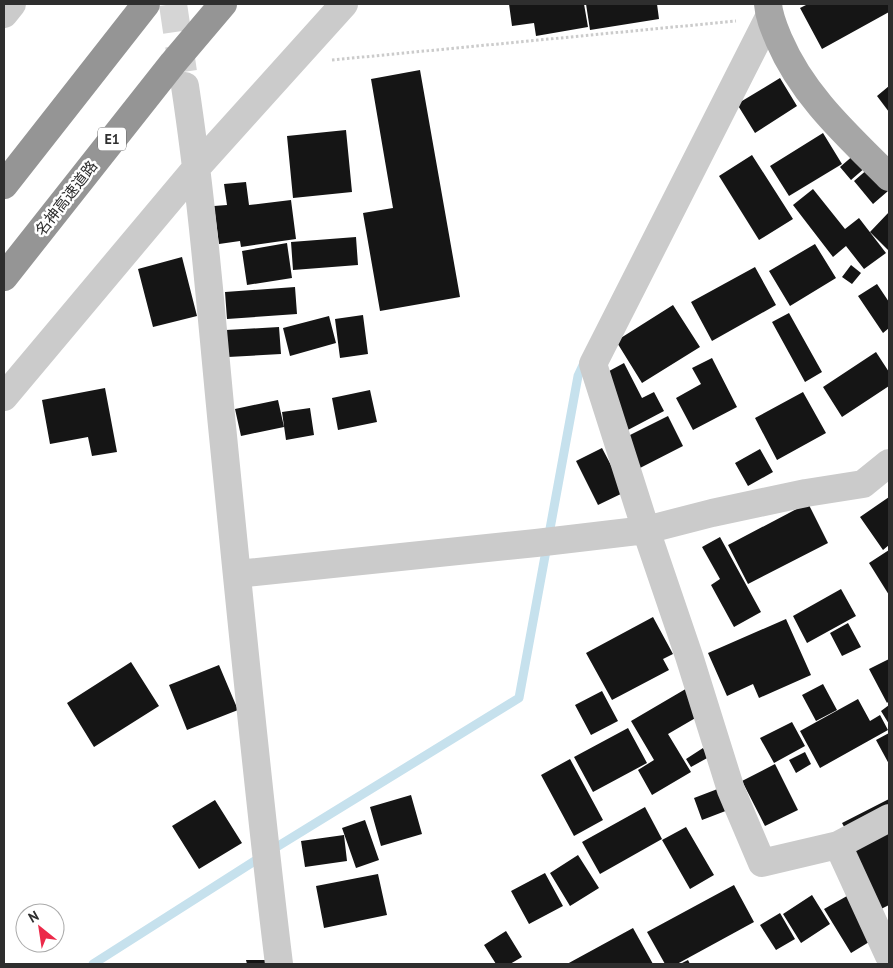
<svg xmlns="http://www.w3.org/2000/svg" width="893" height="968" viewBox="0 0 893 968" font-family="'PT Sans','Noto Sans JP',sans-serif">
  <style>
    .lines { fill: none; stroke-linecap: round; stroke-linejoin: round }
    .stream { stroke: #c6e1ed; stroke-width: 9 }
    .building { fill: #151515 }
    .minor-tunnel { stroke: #d5d5d5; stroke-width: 28; stroke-dasharray: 28 14; stroke-linecap: butt }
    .path { stroke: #cbcbcb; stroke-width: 3; stroke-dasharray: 2.5 2.5; stroke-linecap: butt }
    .minor { stroke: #cbcbcb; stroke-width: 28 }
    .major { stroke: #a6a6a6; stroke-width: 28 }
    .highway { stroke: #959595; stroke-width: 28 }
    .labels { text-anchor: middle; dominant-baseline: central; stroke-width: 5; stroke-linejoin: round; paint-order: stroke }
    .shield { fill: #fff; stroke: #6d6d6d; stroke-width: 1 }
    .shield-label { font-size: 14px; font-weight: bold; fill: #2e2e2e }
    .street-label { font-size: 15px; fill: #2e2e2e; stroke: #fff }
  </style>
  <rect width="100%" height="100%" fill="#fff"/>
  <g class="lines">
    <path class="stream" d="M93,964L275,848L519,698L578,376L585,361"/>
  </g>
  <path class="building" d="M509,4H584L588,27L536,36L534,23L512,26Z
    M586,4H657L659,19L590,30Z
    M808,4H889V12L822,49L800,8Z
    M420,70L460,297L380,311L363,213L393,208L371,79Z
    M780,78L797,106L755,133L737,104Z
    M889,86V112L877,96Z
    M346,130L352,192L293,198L287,136Z
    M823,133L842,164L789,196L770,166Z
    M855,154L866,167L851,180L840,167Z
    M752,155L793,219L759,240L719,176Z
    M869,168L888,191L873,204L854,181Z
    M246,182L249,205L291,200L296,239L241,247L240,241L219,244L214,206L227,205L224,184Z
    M813,189L845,229L859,218L886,253L864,269L846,246L833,257L793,205Z
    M889,212V251L870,232Z
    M356,237L358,265L293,270L291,242Z
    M287,243L292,278L247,285L242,251Z
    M815,244L836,278L790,306L769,271Z
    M182,257L197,316L153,327L138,269Z
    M851,265L861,273L852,284L842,277Z
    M755,267L776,305L712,341L691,302Z
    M877,284L889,302V328L883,333L858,296Z
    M295,287L297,314L227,319L225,292Z
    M673,305L700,347L642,383L616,341Z
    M789,313L822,372L805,382L772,322Z
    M363,315L368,354L340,358L335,319Z
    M329,316L336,343L290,356L283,328Z
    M279,327L281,354L228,357L226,330Z
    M876,352L889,372V386L842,417L823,387Z
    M712,358L737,407L693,430L676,398L701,384L692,368Z
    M624,363L642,398L654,392L664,411L626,431L598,377Z
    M105,388L117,452L92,456L88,437L50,444L42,400Z
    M370,390L377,422L338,430L332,398Z
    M803,392L826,433L777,460L755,418Z
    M278,400L284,427L241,436L235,409Z
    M310,408L314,435L286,440L282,412Z
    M668,416L683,446L640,468L624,438Z
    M602,448L625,492L598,505L576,461Z
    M760,449L773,472L748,486L735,463Z
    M889,497V545L883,550L860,517Z
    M808,503L828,543L748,584L728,545Z
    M720,537L761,612L734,627L711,585L720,579L702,547Z
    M889,550V595L869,563Z
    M841,589L856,616L807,643L793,616Z
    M653,617L673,654L663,659L669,670L612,700L586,653Z
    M786,619L811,675L759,698L753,684L727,696L708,653Z
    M848,623L861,647L842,656L830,633Z
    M889,659V701L887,703L869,669Z
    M131,662L159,706L94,747L67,703Z
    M219,665L238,710L187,730L169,685Z
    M823,684L837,710L816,721L802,695Z
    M689,687L704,713L668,734L691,772L652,795L638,770L654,760L631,721Z
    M602,691L618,721L591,735L575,705Z
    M858,699L870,721L880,715L888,730L820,768L800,731Z
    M889,705V724L881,711Z
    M792,722L805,746L774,763L760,738Z
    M628,728L647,763L593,792L574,757Z
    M889,733V764L876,740Z
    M703,748L709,757L691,767L686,759Z
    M805,752L811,764L796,773L789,760Z
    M570,759L603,820L574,836L541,775Z
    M775,764L798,810L765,826L742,781Z
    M728,785L736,807L702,820L694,798Z
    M411,795L422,834L381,846L370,807Z
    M889,799V813L848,834L842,823Z
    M215,800L242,843L199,869L172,826Z
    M645,807L662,839L600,874L582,842Z
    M365,820L379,860L356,868L342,828Z
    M686,827L714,875L690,889L662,840Z
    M889,827V905L881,909L849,849Z
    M344,835L347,861L305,867L301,841Z
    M578,855L599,888L570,906L550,873Z
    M545,873L563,906L529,924L511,891Z
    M378,874L387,915L324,928L316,886Z
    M734,885L754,922L677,964H665L647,932Z
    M812,895L830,924L801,943L783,914Z
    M847,896L874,939L851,953L824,909Z
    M780,913L795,939L776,950L760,925Z
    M633,928L653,964H567Z
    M506,931L522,957L510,964H496L484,945Z
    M246,960H274V964H247Z
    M688,960L690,964H680Z"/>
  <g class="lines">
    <path class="minor-tunnel" d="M173,4L183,72"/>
    <path class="path" d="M332,60L736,21"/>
    <path class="minor" d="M4,14L12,4
      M769,17L593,364L646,530L689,656L731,790L762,863L838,845L889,956
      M185,86C202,198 211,312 222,426C240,605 257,785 279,964
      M4,397L197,167L344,4
      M237,574L536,543L646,530L712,513L806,493L863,484L889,463
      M838,845L889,818"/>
    <path class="major" d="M768,4C769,17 774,28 779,40C803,96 847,135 889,177"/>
    <path class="highway" d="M4,185L146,4
      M4,277L173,63L223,4"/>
  </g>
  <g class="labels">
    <rect class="shield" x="98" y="127.5" width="28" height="23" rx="4"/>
    <g class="shield-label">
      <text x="112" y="139">E1</text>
    </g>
    <g class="street-label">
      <text transform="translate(66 198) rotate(-52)">名神高速道路</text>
    </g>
  </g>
  <rect width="893" height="968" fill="none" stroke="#2e2e2e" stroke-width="10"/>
  <g transform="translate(40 928) rotate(330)"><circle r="24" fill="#ffffff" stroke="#ababab"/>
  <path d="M0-4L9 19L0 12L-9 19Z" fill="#ec2949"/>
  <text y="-8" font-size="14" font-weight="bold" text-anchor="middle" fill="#2e2e2e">N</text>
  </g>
</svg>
